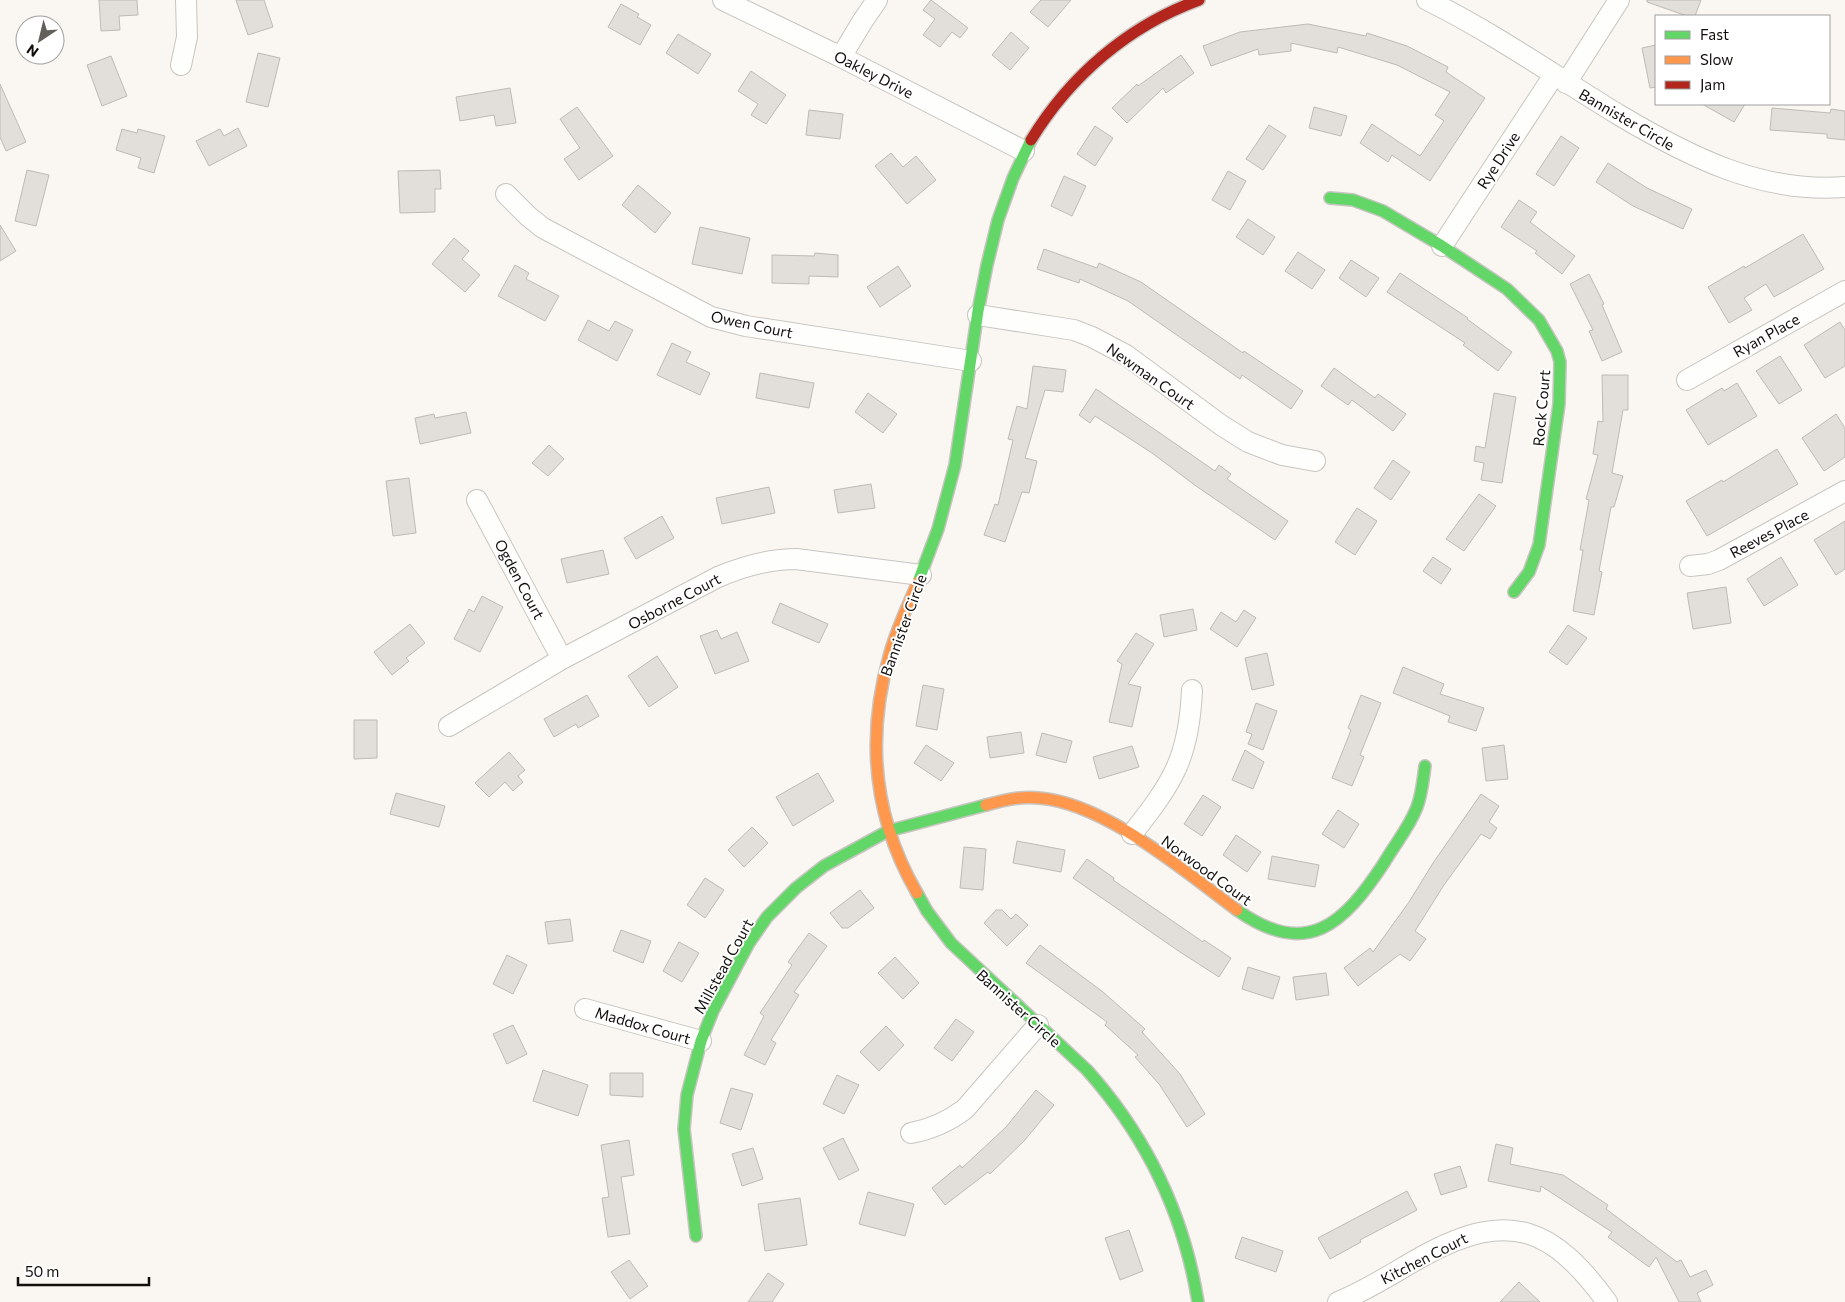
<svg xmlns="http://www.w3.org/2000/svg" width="1845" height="1302" viewBox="0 0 1845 1302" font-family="Commissioner,sans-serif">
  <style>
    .building { fill: #e2dfdb; stroke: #bebbb7 }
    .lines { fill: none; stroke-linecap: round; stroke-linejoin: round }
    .street-casing { stroke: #c8c5c1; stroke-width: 22 }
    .fast-casing { stroke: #c8c5c1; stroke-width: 14 }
    .slow-casing { stroke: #c8c5c1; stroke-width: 14 }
    .jam-casing { stroke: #c8c5c1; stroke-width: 14 }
    .street { stroke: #fefefd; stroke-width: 20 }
    .fast { stroke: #63d668; stroke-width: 11 }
    .slow { stroke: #ff974d; stroke-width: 11 }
    .jam { stroke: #b3261e; stroke-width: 11 }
    .labels { text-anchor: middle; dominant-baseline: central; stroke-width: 4; stroke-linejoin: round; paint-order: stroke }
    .street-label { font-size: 15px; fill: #110e0b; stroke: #fff }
  </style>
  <rect width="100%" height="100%" fill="#faf7f2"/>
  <path class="building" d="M99,0H137L138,15L119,16L120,30L101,31Z
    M236,0H264L273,27L248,35Z
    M931,0L968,28L960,38L952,32L940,47L923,35L935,19L923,10Z
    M1041,0H1071L1048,27L1030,12Z
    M1647,0H1701L1695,16H1687L1647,2Z
    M621,4L639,14L637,17L651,25L640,45L608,27Z
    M1308,24L1366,36L1367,33L1407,46L1448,67L1446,72L1485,98L1430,181L1392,155L1388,162L1360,143L1372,124L1420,156L1444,121L1435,115L1450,92L1397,65L1338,47L1337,53L1291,43V51L1259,55L1258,49L1211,66L1203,46L1240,32Z
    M1011,32L1029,48L1010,70L992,55Z
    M678,34L711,54L698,74L666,53Z
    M1656,45V87L1650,88L1642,48Z
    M258,53L280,58L268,107L246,102Z
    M1181,55L1194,73L1166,93L1163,88L1127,123L1112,108L1137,84L1138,86Z
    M111,56L127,96L102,106L87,65Z
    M751,71L786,95L766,124L751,115L758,104L738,91Z
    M0,84L26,142L6,151L0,137Z
    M510,88L516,123L496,126L494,115L460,121L456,97Z
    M1702,104H1745L1734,122Z
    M577,107L613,156L579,180L564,159L580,148L560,119Z
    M1314,107L1347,116L1341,136L1309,128Z
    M1772,108L1830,113L1831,109L1845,111V140L1827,138V134L1770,130Z
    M809,110L843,114L840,139L806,135Z
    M1269,125L1286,136L1263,170L1246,159Z
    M1095,126L1113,138L1095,166L1077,154Z
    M238,128L247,146L209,166L196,141L220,129L224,136Z
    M122,129L137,133L138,129L165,136L154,173L138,168L141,158L116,150Z
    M1561,136L1579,148L1554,186L1536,174Z
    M891,153L903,167L916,156L936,180L907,204L875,166Z
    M1608,163L1647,188L1692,209L1683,229L1633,206L1596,182Z
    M27,170L49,175L36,226L15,221Z
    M440,170L441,189H435V212L400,213L398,171Z
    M1228,171L1246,181L1230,210L1212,200Z
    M1064,176L1086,186L1072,216L1051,206Z
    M638,185L671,213L655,233L622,205Z
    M1519,200L1537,212L1530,222L1575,256L1562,274L1535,253L1537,251L1501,227Z
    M1248,219L1275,237L1263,255L1236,237Z
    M0,225L16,251L0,261Z
    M700,227L750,238L742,274L692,264Z
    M1803,234L1824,269L1774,297L1766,284L1744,298L1752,310L1729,323L1708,287L1744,266L1745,268Z
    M454,238L469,251L462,259L480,275L465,292L432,264Z
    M1044,249L1097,268L1099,263L1141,282L1243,353L1244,351L1303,391L1291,409L1242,375L1240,379L1128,301L1080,279L1079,283L1037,269Z
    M1298,252L1325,270L1312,289L1285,271Z
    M815,253L838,255V277L809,276V284L772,283V255L814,256Z
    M1351,260L1379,278L1366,297L1339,278Z
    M515,265L529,273L526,279L559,296L545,321L498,296Z
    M898,266L911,286L880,307L867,287Z
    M1400,273L1468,318L1467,319L1512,352L1498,371L1463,345L1465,343L1387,292Z
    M1589,274L1604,304L1602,305L1622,352L1602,361L1589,331L1593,330L1570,284Z
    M588,320L609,331L615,321L633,330L617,361L578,340Z
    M1840,322L1845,330V366L1825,378L1804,345Z
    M672,343L691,352L686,362L710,373L700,395L657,375Z
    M1780,356L1802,390L1779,404L1756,371Z
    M1033,366L1066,370L1063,392L1045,390L1025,458L1037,461L1029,493L1022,492L1005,542L984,535L995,504L998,505L1013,440L1008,439L1017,406L1027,409Z
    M1334,368L1375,398L1378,394L1406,414L1393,431L1352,400L1348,405L1321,386Z
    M760,373L814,383L809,408L756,398Z
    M1602,375H1628V410H1623L1612,473L1623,476L1614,507H1611L1599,571L1602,572L1594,615L1573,611L1583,550H1580L1589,500L1586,499L1598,455L1593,454L1598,421L1603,422Z
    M1737,383L1757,416L1708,445L1686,410L1722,388L1724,391Z
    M1096,389L1215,471L1219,465L1231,474L1227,479L1288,521L1275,540L1196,486L1152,453L1095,416L1090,423L1079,415Z
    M868,393L897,414L883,433L855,412Z
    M1494,393L1516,397L1502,483L1481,480L1484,463L1474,461L1476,446L1485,448Z
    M466,412L471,433L420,444L415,418L434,414L435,418Z
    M1836,414L1845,428V457L1824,471L1802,438Z
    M549,445L564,459L548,476L532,463Z
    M1777,449L1798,484L1707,536L1686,501L1722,480L1723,482Z
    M1393,460L1410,472L1391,500L1374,488Z
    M409,478L416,533L393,536L386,481Z
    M871,484L875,508L838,513L834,490Z
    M769,487L775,513L722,524L716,498Z
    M1479,494L1496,506L1464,551L1446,539Z
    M1357,508L1377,521L1355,555L1335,542Z
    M662,516L674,538L636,559L624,538Z
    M1845,521V569L1836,575L1814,540Z
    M603,550L609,574L567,583L561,559Z
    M1433,557L1451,569L1441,584L1423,571Z
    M1781,557L1798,585L1764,606L1747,579Z
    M1726,587L1731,623L1693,629L1687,593Z
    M482,596L503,607L480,652L454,639L469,609L474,612Z
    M780,603L828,624L819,643L772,623Z
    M1193,609L1197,630L1164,637L1160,615Z
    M1244,610L1256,618L1237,647L1210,629L1221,612L1236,622Z
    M410,624L425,643L406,658L409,661L392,675L374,652Z
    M1568,625L1587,638L1567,665L1549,652Z
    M717,630L721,639L737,632L749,661L715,674L700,636Z
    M1136,633L1154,644L1128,684L1141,687L1132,727L1109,722L1122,664L1117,661Z
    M1267,653L1274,685L1252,690L1245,658Z
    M657,656L678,687L649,707L628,676Z
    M1403,667L1444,684L1440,694L1484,708L1476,731L1448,722L1450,716L1393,693Z
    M923,685L944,689L937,730L916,726Z
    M587,695L599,716L578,728L576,724L554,737L544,719Z
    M1361,695L1381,703L1360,755L1364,757L1352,786L1332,778L1351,730L1348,728Z
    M1256,703L1277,711L1263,750L1248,744L1252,734L1246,732Z
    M354,720H377V758L354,759Z
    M1021,732L1024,753L990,758L987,737Z
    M1042,733L1072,741L1066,763L1036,755Z
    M926,745L954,763L941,781L914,763Z
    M1504,745L1508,779L1486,781L1482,748Z
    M1132,746L1139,767L1099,779L1093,757Z
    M1245,750L1264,762L1253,789L1232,780Z
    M509,752L525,770L518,776L523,782L513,791L505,782L489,797L475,783Z
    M818,773L834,801L793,826L776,797Z
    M396,793L445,806L439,827L390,814Z
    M1481,794L1499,806L1489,822L1497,828L1490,839L1481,834L1444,885L1415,931L1426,939L1410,961L1400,954L1358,986L1344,968L1370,948L1373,952L1409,902L1433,863Z
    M1203,795L1221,807L1202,836L1184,824Z
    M1338,810L1359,824L1344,848L1322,834Z
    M752,827L768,843L744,867L728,850Z
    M1236,835L1261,852L1247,872L1223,855Z
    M1017,841L1065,850L1061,872L1013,863Z
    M964,847L986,849L983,890L960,888Z
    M1272,856L1319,865L1315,887L1268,879Z
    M1087,859L1114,878L1113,880L1203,942L1204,940L1231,958L1219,977L1180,952L1073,878Z
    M705,878L724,890L705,918L687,905Z
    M860,890L874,908L848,928H842L830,913Z
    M996,910H1002L1011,919L1016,914L1028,925L1007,946L984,923Z
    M570,919L573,941L548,944L545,922Z
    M621,930L651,941L643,963L613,951Z
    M809,933L827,946L794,992L799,995L771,1040L776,1043L765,1065L744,1055L764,1016L760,1013L792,965L788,962Z
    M679,942L699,953L682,982L663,971Z
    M1040,945L1103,992L1145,1029L1142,1032L1180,1074L1205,1114L1187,1127L1159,1084L1135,1057L1138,1055L1105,1025L1107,1022L1026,963Z
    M507,955L527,965L513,994L493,984Z
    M895,957L919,983L903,999L878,973Z
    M1248,967L1280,977L1273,999L1242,989Z
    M1326,973L1329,995L1296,1000L1293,977Z
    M956,1019L974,1032L952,1061L934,1048Z
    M513,1025L527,1054L507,1064L493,1034Z
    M886,1026L904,1045L879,1071L860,1052Z
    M543,1070L588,1085L578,1116L533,1101Z
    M610,1073H643V1097L610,1095Z
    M837,1075L859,1085L844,1114L823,1104Z
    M731,1088L753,1094L741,1130L720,1123Z
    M1036,1090L1054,1105L1024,1141L990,1174L988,1172L945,1205L932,1188L960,1165L962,1168L1006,1127Z
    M843,1138L859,1170L839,1180L823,1148Z
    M629,1140L634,1175L621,1177L630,1234L608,1237L602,1198L609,1197L601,1145Z
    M1496,1144L1513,1148L1510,1164L1563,1175L1608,1205L1606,1209L1677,1262L1681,1260L1690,1277L1706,1270L1713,1285L1697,1293L1701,1302H1679L1656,1257L1649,1267L1608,1237L1612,1232L1541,1186L1540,1192L1488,1181Z
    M753,1148L763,1179L742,1186L732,1154Z
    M1460,1166L1467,1187L1441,1195L1434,1174Z
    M1407,1191L1417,1210L1360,1240L1361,1242L1330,1259L1318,1238Z
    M868,1192L914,1204L905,1236L859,1224Z
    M800,1198L807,1245L765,1251L758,1204Z
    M1129,1230L1143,1271L1120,1280L1105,1238Z
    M1242,1237L1283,1251L1276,1272L1235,1258Z
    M629,1260L648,1286L630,1299L611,1272Z
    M768,1273L784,1284L772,1302H748Z
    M1519,1282L1540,1302H1500Z"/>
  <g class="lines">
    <g class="street-casing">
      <path id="street" d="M723,0L841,57L1024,151
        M1427,0C1494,33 1555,76 1619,115C1688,156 1762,194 1845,187
        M841,57L862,22L877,0
        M181,65L187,37L186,0
        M1566,83L1619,0
        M506,194L528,216L543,228L711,317L746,326L971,361
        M1442,246L1554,75
        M978,315L1074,330L1092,337L1126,355L1221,425L1248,442L1282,455L1315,461
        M1687,380L1845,291
        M477,500L562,659
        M1690,566L1708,564L1719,560L1845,491
        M449,726L562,659L718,577C744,566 768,559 796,559L921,575
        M1132,834C1173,782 1189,758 1192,690
        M585,1009L701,1041
        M911,1133C932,1129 948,1122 965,1109L1038,1025
        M1338,1302C1368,1290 1396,1271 1425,1255C1510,1209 1553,1228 1607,1302"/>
    </g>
    <g class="fast-casing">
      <path id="fast" d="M1330,198L1353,200L1383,211L1442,246L1507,289L1539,320L1557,351L1560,362L1559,404L1539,545L1529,572L1514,592
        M918,582L938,529L955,465L978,311L987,265L998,220L1013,178L1031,140
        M917,893L927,911L951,943L1087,1070C1146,1136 1184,1215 1198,1302
        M1237,910C1307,960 1344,924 1384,863C1395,844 1409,828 1417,807C1422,794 1423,780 1425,766
        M696,1236L684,1129L687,1095L701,1041L713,1011L749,943L767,917L796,888L824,866L888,831L986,805"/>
    </g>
    <g class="slow-casing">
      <path id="slow" d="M986,805C1004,800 1021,796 1039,798C1105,803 1184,871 1237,910
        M917,893C873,817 866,736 890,653C897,628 908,605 918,582"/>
    </g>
    <g class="jam-casing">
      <path id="jam" d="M1031,140C1070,76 1128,26 1199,0"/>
    </g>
    <use href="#street" class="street"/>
    <use href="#fast" class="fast"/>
    <use href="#slow" class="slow"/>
    <use href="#jam" class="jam"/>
  </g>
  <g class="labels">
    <g class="street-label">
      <text transform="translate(874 74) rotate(27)">Oakley Drive</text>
      <text transform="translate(1627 119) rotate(30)">Bannister Circle</text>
      <text transform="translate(1498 160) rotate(-57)">Rye Drive</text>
      <text transform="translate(752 324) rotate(12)">Owen Court</text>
      <text transform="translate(1766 335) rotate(-29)">Ryan Place</text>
      <text transform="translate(1151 376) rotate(35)">Newman Court</text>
      <text transform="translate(1541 408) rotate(-85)">Rock Court</text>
      <text transform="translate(1769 533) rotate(-28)">Reeves Place</text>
      <text transform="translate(520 579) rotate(62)">Ogden Court</text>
      <text transform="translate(674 601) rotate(-28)">Osborne Court</text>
      <text transform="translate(903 625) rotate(-70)">Bannister Circle</text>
      <text transform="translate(1207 870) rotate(36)">Norwood Court</text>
      <text transform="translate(723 966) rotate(-61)">Millstead Court</text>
      <text transform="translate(1019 1008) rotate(42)">Bannister Circle</text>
      <text transform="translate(643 1025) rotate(16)">Maddox Court</text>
      <text transform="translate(1424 1258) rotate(-27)">Kitchen Court</text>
    </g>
  </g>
  <rect x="1655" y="15" width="175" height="90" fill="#ffffff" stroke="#a09f9d"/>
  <rect x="1665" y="31" width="25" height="8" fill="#63d668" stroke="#a09f9d"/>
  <text x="1700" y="40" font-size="15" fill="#110e0b">Fast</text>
  <rect x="1665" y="56" width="25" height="8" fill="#ff974d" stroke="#a09f9d"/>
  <text x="1700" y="65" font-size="15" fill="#110e0b">Slow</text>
  <rect x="1665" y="81" width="25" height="8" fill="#b3261e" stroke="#a09f9d"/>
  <text x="1700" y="90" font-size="15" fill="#110e0b">Jam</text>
  <g transform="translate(40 40) rotate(215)"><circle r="24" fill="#ffffff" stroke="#a09f9d"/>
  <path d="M0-4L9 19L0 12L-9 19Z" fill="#63605c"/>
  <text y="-8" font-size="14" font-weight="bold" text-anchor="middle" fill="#110e0b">N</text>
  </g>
  <path d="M18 1277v8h131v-8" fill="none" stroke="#110e0b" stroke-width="2.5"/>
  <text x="25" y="1277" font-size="15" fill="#110e0b" stroke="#ffffff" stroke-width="4" paint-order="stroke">50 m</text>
</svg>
